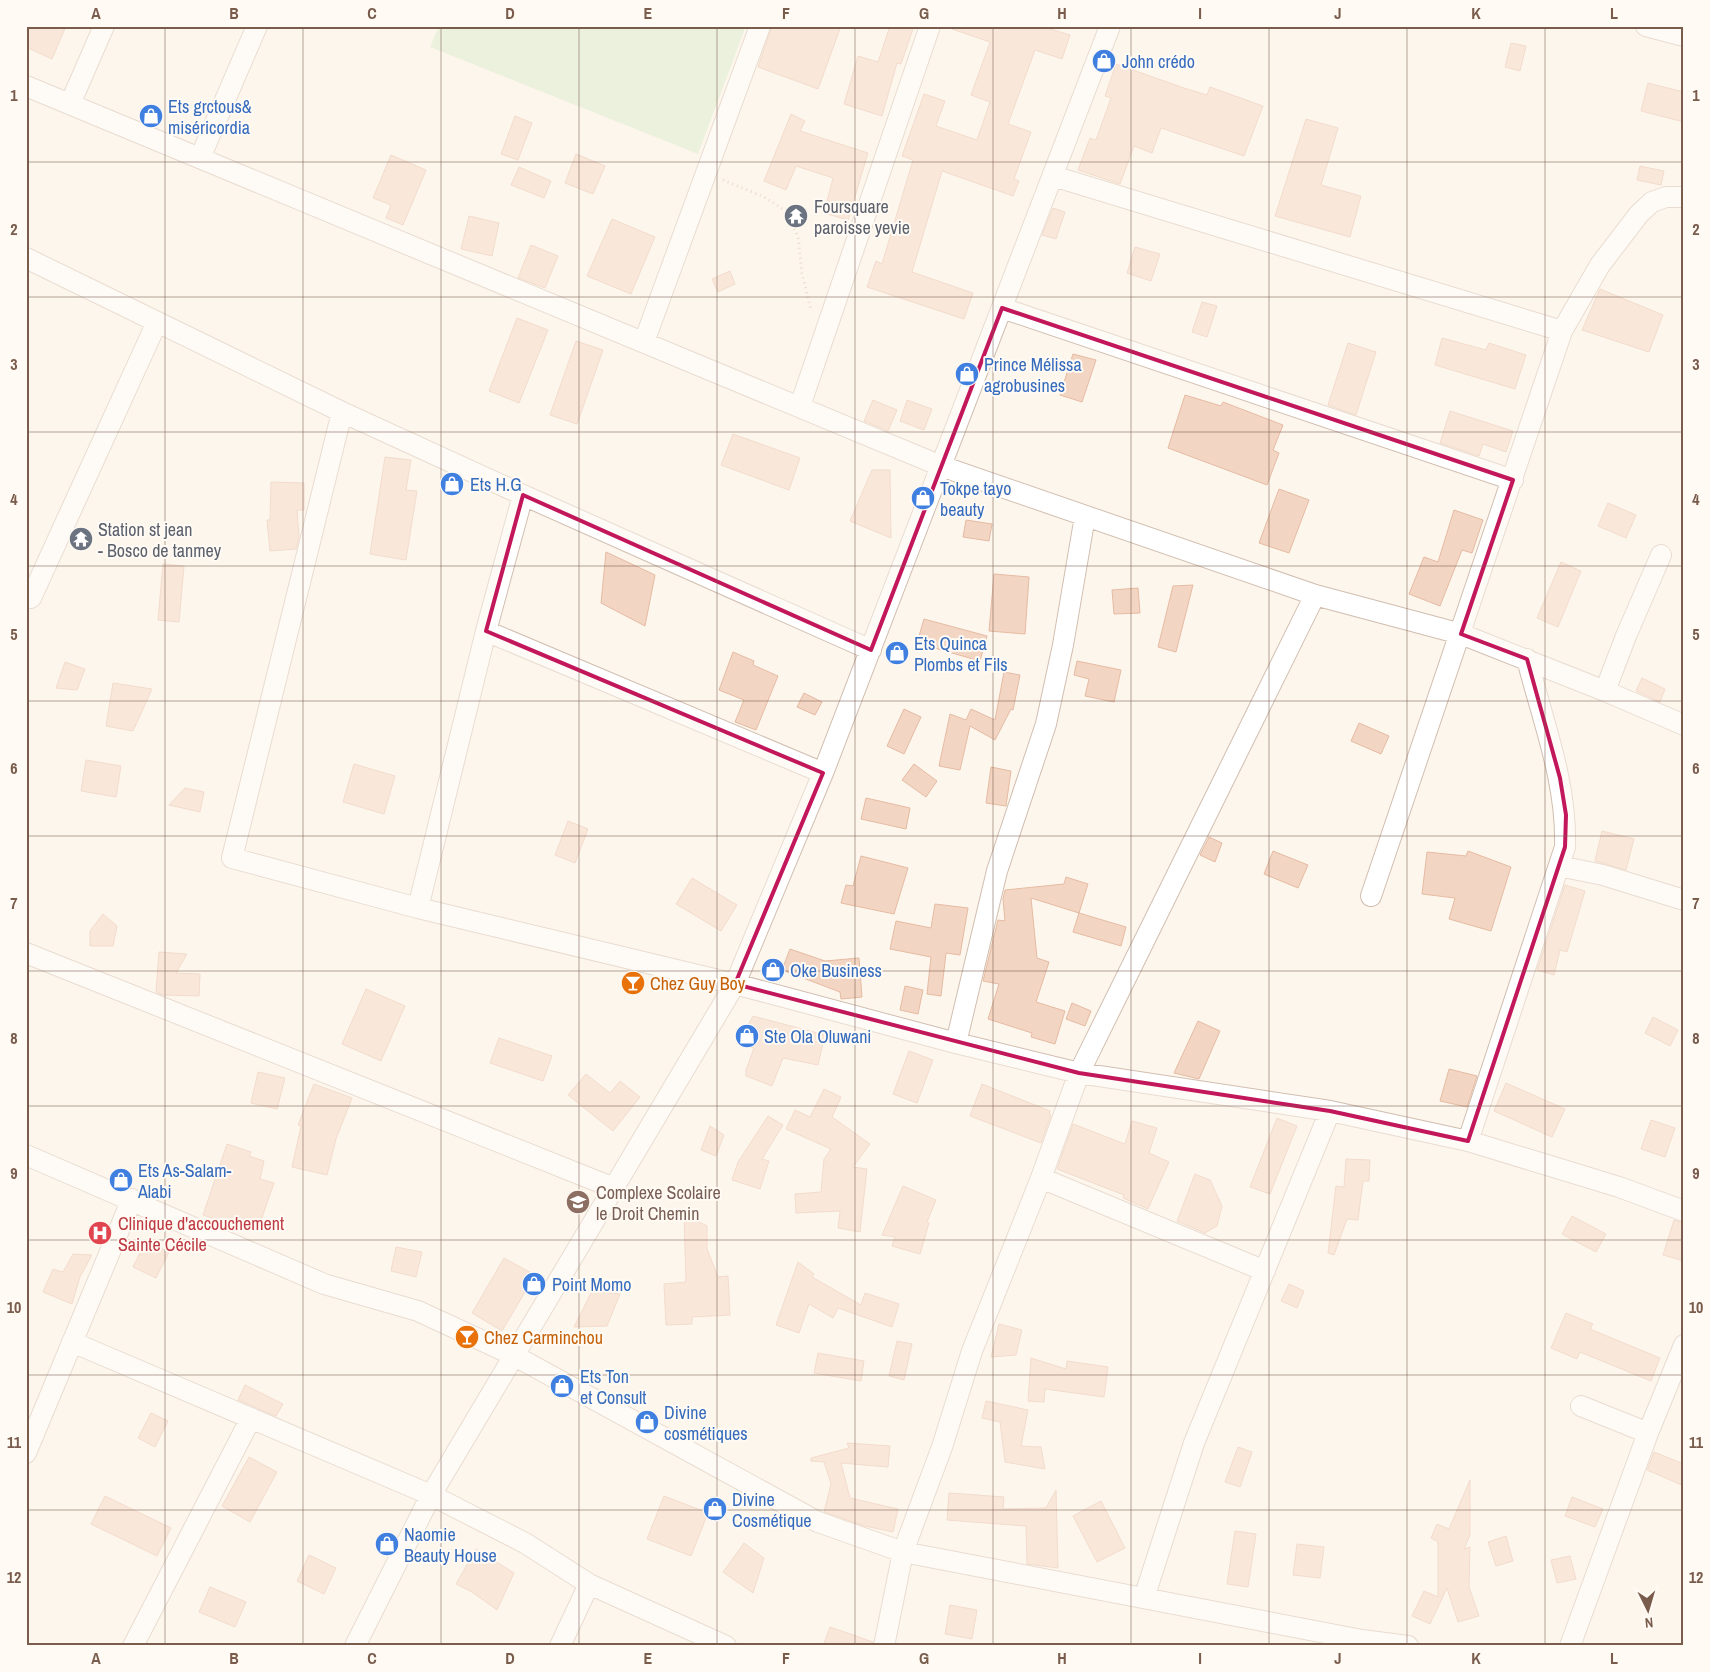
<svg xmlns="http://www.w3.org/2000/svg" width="1710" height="1672" viewBox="0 0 1710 1672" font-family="'Archivo Narrow',sans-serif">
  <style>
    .green { fill: #d8ecc9 }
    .building { fill: #f3d5c3; stroke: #e6bba3 }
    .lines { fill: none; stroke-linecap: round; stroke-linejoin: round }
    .minor-casing { stroke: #d1beb0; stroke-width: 22 }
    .path { stroke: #d9b8a5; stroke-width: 3; stroke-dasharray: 1 4; stroke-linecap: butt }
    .minor { stroke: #fff; stroke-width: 20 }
    .marked { fill: none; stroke: #c2185b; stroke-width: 4; stroke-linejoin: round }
    .grid { fill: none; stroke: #7a5c4d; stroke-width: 1; stroke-opacity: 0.55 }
    .labels { text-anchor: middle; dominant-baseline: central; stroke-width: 4; stroke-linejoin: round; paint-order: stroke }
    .shop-label { font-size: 18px; fill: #366cbe; stroke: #fffaf3; text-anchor: start }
    .worship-label { font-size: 18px; fill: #5b616d; stroke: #fffaf3; text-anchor: start }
    .food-label { font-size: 18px; fill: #c56008; stroke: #fffaf3; text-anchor: start }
    .education-label { font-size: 18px; fill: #785e54; stroke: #fffaf3; text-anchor: start }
    .health-label { font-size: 18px; fill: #be3a42; stroke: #fffaf3; text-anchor: start }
    .neatline { fill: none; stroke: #7a5c4d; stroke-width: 2 }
    .grid-label { font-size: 16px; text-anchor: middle; font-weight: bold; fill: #7a5c4d }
  </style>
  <rect width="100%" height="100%" fill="#fdf6ec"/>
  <path class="green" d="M439,26H746L698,154L430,47Z"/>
  <path class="building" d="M26,26H66L52,59L26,47Z
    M772,26H841L818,89L758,67Z
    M890,26H914L901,64L897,63L882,116L844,104L858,56L878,62Z
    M952,26H1041L1070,35L1062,59L1035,50L1008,124L1031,132L1014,179L1019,181L1013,196L942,171L912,272L973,293L964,319L867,287L876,261L882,264L913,160L902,156L924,94L945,101L936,126L977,140L990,102L971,95L990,42L952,29Z
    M1511,43L1526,46L1520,71L1505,67Z
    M1116,64L1184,88L1207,95L1210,87L1263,106L1244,156L1161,128L1152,153L1134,146L1120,184L1078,170L1090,138L1096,140L1111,98L1105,96Z
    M1648,83L1684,92V122L1641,111Z
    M791,114L805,121L800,131L868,153L848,220L824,213L833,178L796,166L786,190L764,181Z
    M515,116L532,123L518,160L501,154Z
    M1306,119L1338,128L1321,185L1361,196L1350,237L1275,216Z
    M576,154L605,166L593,194L565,183Z
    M391,155L426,170L403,225L386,218L391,205L373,198Z
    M1640,166L1664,171L1661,185L1637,180Z
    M519,167L551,181L544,198L511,185Z
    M1053,208L1065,212L1056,239L1042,235Z
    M469,216L499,223L492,256L461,249Z
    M612,219L655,237L631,294L587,276Z
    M531,245L558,256L545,288L518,278Z
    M1135,247L1160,254L1151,281L1127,273Z
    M730,271L735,284L718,292L712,279Z
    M1600,289L1663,315L1649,352L1582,330Z
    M1202,302L1217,306L1207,337L1192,332Z
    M517,318L548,330L519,403L489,391Z
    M1442,338L1486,350L1489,343L1526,355L1515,389L1435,365Z
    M576,341L603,350L577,424L550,415Z
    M1348,343L1376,352L1356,415L1328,405Z
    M1073,354L1096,360L1082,402L1060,395Z
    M1185,395L1221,406L1223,402L1283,425L1273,450L1279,453L1267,485L1168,448Z
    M873,400L897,410L888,431L864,421Z
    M907,400L932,409L924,430L900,421Z
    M1450,411L1513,431L1506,452L1483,444L1479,456L1440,443Z
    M733,434L800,458L789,490L721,465Z
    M385,457L411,460L406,490L417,491L406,560L370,554Z
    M872,470H890L891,538L850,521Z
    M271,482L304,483V510H297L299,537L296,549L270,551L267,520H270Z
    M1279,489L1309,500L1289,553L1259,543Z
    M1608,503L1636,515L1626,538L1598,526Z
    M1454,510L1483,520L1472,553L1462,550L1440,606L1409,594L1424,557L1438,562Z
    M966,520L992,524L989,541L963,537Z
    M606,552L655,575L645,626L601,603Z
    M1561,562L1581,571L1558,627L1537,618Z
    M163,564L184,566L179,622L158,620Z
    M994,574L1029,577L1025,634L989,631Z
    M1193,585L1176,652L1158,647L1173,586Z
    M1138,588L1140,613L1114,614L1112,590Z
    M924,619L987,636L980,661L917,643Z
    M733,652L754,661L753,665L778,676L756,730L735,722L744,700L719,690Z
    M1077,661L1121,670L1114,702L1085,696L1089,679L1074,675Z
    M65,662L85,669L77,690L56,688Z
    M1004,672L1020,675L1013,710L1011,709L995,740L970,726L960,770L939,766L950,714L966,720L971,709L995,720Z
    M1642,678L1665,689L1660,702L1636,691Z
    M113,683L152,689L133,731L106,726Z
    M804,693L822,702L815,715L797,707Z
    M904,709L921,717L904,754L887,746Z
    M1359,723L1389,736L1381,754L1351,741Z
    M86,760L121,766L116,797L81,791Z
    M354,764L395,776L384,814L343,802Z
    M914,764L937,781L926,797L902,780Z
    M991,767L1011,771L1006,806L986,803Z
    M185,788L204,792L200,812L169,805Z
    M866,798L910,808L906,829L861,819Z
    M568,821L588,829L575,863L555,855Z
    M1602,831L1634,839L1626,870L1595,861Z
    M1209,837L1222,843L1215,862L1200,855Z
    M1273,851L1308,865L1298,888L1264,874Z
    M1468,851L1511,867L1491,931L1449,919L1455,898L1422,894L1427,852L1466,856Z
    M861,856L908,868L894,914L841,903L846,885L853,886Z
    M1066,877L1088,884L1079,913L1031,898L1037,958L1049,962L1036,1002L1065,1011L1055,1044L1031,1037L1032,1033L988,1019L999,984L983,981L998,920L1005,921L1003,899L1005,890L1064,884Z
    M692,878L737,905L721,931L676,904Z
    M1565,885L1585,891L1567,952L1560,950L1554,975L1537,970Z
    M935,904L968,908L960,955L946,953L941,996L927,994L931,957L890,949L896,921L931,928Z
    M1079,913L1126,927L1121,946L1073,932Z
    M103,914L117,926L113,946H90V931Z
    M790,949L825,961L859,958L862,997L841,999L840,992L782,970Z
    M159,952L187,954L176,973L200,974L199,996L162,995L156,992Z
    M905,986L923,990L918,1014L900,1010Z
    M366,989L405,1006L381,1061L342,1044Z
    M1072,1003L1091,1011L1085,1026L1066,1019Z
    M753,1016L825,1035L818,1065L783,1058L772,1086L746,1076V1070L754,1048L737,1044Z
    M1653,1017L1678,1030L1670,1046L1645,1033Z
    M1198,1021L1220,1031L1199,1079L1174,1073Z
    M499,1038L552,1056L543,1081L490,1063Z
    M909,1051L933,1060L917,1103L893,1094Z
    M1449,1069L1477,1076L1467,1107L1440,1101Z
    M258,1072L285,1078L277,1109L251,1103Z
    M586,1074L610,1093L620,1081L640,1097L613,1131L568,1095Z
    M1506,1083L1565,1109L1552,1137L1494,1111Z
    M314,1084L352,1098L336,1139L327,1175L292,1167L301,1126L298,1125Z
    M982,1084L1050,1111L1049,1114L1051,1115L1041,1143L970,1116Z
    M824,1089L841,1097L832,1117L870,1144L853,1167L867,1169L860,1232L838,1228L840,1211L796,1213L795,1194L821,1192L824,1159L831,1149L786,1129L795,1110L810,1117Z
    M768,1116L783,1125L762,1159L769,1161L760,1189L732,1180L738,1162Z
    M1277,1118L1297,1126L1270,1194L1250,1187Z
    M1651,1120L1675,1128L1665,1157L1641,1149Z
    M1132,1121L1157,1128L1149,1153L1169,1162L1148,1209L1123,1198L1124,1195L1057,1169L1073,1124L1125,1144Z
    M710,1126L724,1135L716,1156L701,1150Z
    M227,1144L251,1152L249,1156L264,1161L260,1179L274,1183L258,1229L228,1219L227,1223L203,1215Z
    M1346,1159L1370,1160L1369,1181H1363L1358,1220L1347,1219L1334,1255L1328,1253L1336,1186L1344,1187Z
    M1195,1174L1210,1180L1222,1206L1217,1226L1205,1233L1177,1221Z
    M903,1186L936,1200L927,1222L929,1223L920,1254L892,1246L895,1237L882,1235Z
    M684,1214L707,1226V1249L718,1277L728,1276L730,1315L692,1317V1324L666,1325L664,1284L686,1282Z
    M1572,1216L1606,1234L1596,1252L1562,1234Z
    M1674,1220L1684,1223V1261L1663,1255Z
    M146,1241L169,1252L156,1278L133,1267Z
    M396,1247L422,1252L416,1277L391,1271Z
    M73,1254L92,1255L80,1277L72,1304L43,1292L53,1269L63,1272Z
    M504,1258L535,1275L502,1331L472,1313Z
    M798,1262L814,1274L812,1277L861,1305L865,1293L899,1304L892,1327L838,1308L833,1318L809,1304L799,1333L776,1325Z
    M1289,1284L1304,1291L1297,1308L1281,1301Z
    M592,1291L620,1294L607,1326L574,1327Z
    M1566,1313L1593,1324L1590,1329L1660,1358L1651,1381L1580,1352L1577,1359L1551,1348Z
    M999,1324L1022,1330L1016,1355L991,1357Z
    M897,1341L912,1344L904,1380L889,1376Z
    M818,1353L864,1361L861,1381L814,1373Z
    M1031,1358L1066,1369L1067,1361L1108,1367L1104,1397L1045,1389L1044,1402L1028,1401Z
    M245,1385L283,1404L276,1416L238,1400Z
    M986,1401L1028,1410L1021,1446L1041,1447L1045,1469L1005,1462L1000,1422L982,1418Z
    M151,1413L168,1421L155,1447L138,1438Z
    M847,1443L890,1446L888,1467L841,1463L850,1498L898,1509L893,1532L865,1526L824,1512L831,1484L824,1462L811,1461V1458L849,1448Z
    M1238,1447L1252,1452L1240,1487L1225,1482Z
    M1654,1452L1684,1464V1486L1647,1470Z
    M249,1457L277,1472L250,1522L222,1506Z
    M1470,1480V1535L1464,1549L1470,1547L1469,1587L1479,1616L1458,1622L1447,1588L1430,1624L1412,1616L1424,1591L1438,1597V1542L1431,1538L1437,1524L1449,1529Z
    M1056,1490L1058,1568L1027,1564L1026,1526L947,1520L949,1493L1004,1497L1003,1509L1046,1508Z
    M105,1496L171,1528L157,1556L91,1524Z
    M664,1496L708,1513L691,1556L647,1539Z
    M1572,1497L1603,1509L1595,1527L1565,1516Z
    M1101,1501L1125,1548L1097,1562L1073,1516Z
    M1235,1531L1256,1534L1248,1587L1227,1584Z
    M1506,1536L1513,1561L1496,1566L1488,1542Z
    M744,1543L764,1558L753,1593L723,1572Z
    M1297,1544L1324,1547L1320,1578L1293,1575Z
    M476,1549L514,1573L497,1610L472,1592L456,1584Z
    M309,1555L336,1568L324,1594L297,1581Z
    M1570,1556L1576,1579L1557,1583L1551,1560Z
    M210,1587L246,1602L235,1627L199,1612Z
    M950,1605L977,1610L972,1639L945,1634Z
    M830,1627L873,1642L872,1646H823Z"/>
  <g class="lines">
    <g class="minor-casing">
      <path id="minor" d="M1646,26L1684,36
        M26,86L941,466L1315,595L1461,634L1605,691L1684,725
        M70,104L104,26
        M200,158L257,26
        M1053,176L1562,331
        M26,258L342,412L523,495L871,650
        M1002,308L1513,480
        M644,342L760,26
        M800,406L930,26
        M342,412L232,858L418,908L735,984L956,1043L1079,1073L1330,1111L1468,1141L1619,1187L1684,1211
        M31,598L157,322
        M486,631L823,773
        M1605,691L1626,636L1661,555
        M1559,866L1603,875L1684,900
        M1371,896L1562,331L1600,265L1639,214L1652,202L1666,197H1684
        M418,908L486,631L523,495
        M26,953L614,1188
        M956,1043L997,871L1046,724L1063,645L1085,516
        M1468,1141L1565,847C1567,782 1543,722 1527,659
        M26,1155L324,1284L418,1311L513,1355L818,1522L903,1552L1362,1640L1408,1646
        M1041,1178L1265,1271
        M72,1342L431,1495L525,1543L589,1584L726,1646
        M1581,1406L1648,1433
        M26,1453L132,1199
        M1144,1598L1194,1443L1330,1111
        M133,1646L251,1418
        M355,1646L431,1495L735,984L823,773L1110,26
        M560,1646L589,1584
        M884,1646L903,1552L942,1447L972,1351L1041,1178L1079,1073L1315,595
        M1570,1646L1648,1433L1684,1345"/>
    </g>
    <path class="path" d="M723,180L764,197L787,212L798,237L802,273L811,310"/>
    <use href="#minor" class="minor"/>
  </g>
  <path d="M0 0H1710V1672H0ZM1002,308L1513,480L1461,634L1527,659L1560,778L1566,815L1565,847L1468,1141L1330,1111L1079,1073L735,984L823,773L486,631L523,495L871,650Z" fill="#fdf6ec" fill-opacity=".55" fill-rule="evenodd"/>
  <path class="marked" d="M1002,308L1513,480L1461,634L1527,659L1560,778L1566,815L1565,847L1468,1141L1330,1111L1079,1073L735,984L823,773L486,631L523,495L871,650Z"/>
  <path class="grid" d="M165,26V1646M303,26V1646M441,26V1646M579,26V1646M717,26V1646M855,26V1646M993,26V1646M1131,26V1646M1269,26V1646M1407,26V1646M1545,26V1646M26,162H1684M26,297H1684M26,432H1684M26,566H1684M26,701H1684M26,836H1684M26,971H1684M26,1106H1684M26,1240H1684M26,1375H1684M26,1510H1684"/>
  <defs>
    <g id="shop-disc" transform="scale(1.25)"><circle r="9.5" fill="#3f7fe0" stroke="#fffaf3"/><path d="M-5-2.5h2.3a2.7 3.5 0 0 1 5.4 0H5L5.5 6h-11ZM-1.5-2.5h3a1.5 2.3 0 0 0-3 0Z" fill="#fff"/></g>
    <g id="temple-disc" transform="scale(1.25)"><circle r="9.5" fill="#6b7280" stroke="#fffaf3"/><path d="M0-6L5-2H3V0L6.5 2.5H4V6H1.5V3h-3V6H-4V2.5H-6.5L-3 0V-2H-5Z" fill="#fff"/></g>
    <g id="bar-disc" transform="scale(1.25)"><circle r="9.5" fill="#e8710a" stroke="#fffaf3"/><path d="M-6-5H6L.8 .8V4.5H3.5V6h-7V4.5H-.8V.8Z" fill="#fff"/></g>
    <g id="school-disc" transform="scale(1.25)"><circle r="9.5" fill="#8d6e63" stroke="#fffaf3"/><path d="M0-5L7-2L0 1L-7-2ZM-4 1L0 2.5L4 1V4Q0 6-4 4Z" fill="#fff"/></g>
    <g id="hospital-disc" transform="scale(1.25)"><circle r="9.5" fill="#e0444e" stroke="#fffaf3"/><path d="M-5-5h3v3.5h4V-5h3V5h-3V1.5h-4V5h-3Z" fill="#fff"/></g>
  </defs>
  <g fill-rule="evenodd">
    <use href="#shop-disc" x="1104" y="61"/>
    <use href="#shop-disc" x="151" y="116"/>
    <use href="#temple-disc" x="796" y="216"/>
    <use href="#shop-disc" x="967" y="374"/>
    <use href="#shop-disc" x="452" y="484"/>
    <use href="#shop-disc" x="923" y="498"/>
    <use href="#temple-disc" x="81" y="539"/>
    <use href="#shop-disc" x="897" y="653"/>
    <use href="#shop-disc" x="773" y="970"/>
    <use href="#bar-disc" x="633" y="983"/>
    <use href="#shop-disc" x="747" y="1036"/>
    <use href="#shop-disc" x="121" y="1180"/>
    <use href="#school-disc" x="578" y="1202"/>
    <use href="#hospital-disc" x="100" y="1233"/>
    <use href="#shop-disc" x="534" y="1284"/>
    <use href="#bar-disc" x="467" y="1337"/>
    <use href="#shop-disc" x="562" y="1386"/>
    <use href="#shop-disc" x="647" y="1422"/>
    <use href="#shop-disc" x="715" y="1509"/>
    <use href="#shop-disc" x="387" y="1544"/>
  </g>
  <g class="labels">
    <g class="shop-label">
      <text x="1122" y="61">John crédo</text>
      <text x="168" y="106">Ets grctous&amp;<tspan x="168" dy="21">miséricordia</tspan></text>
      <text x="984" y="364">Prince Mélissa<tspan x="984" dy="21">agrobusines</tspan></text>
      <text x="470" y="484">Ets H.G</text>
      <text x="940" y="488">Tokpe tayo<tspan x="940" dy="21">beauty</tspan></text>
      <text x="914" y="643">Ets Quinca<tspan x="914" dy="21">Plombs et Fils</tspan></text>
      <text x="790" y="970">Oke Business</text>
      <text x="764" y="1036">Ste Ola Oluwani</text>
      <text x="138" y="1170">Ets As-Salam-<tspan x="138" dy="21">Alabi</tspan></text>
      <text x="552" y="1284">Point Momo</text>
      <text x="580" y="1376">Ets Ton<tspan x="580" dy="21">et Consult</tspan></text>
      <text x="664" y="1412">Divine<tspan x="664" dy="21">cosmétiques</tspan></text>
      <text x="732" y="1499">Divine<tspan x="732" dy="21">Cosmétique</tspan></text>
      <text x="404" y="1534">Naomie<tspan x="404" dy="21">Beauty House</tspan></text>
    </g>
    <g class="worship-label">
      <text x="814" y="206">Foursquare<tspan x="814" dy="21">paroisse yevie</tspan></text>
      <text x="98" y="529">Station st jean<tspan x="98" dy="21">- Bosco de tanmey</tspan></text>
    </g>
    <g class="food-label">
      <text x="650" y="983">Chez Guy Boy</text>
      <text x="484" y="1337">Chez Carminchou</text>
    </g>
    <g class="education-label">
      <text x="596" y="1192">Complexe Scolaire<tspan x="596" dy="21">le Droit Chemin</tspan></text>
    </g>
    <g class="health-label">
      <text x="118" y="1223">Clinique d'accouchement<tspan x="118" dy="21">Sainte Cécile</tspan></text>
    </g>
  </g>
  <rect width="1710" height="1672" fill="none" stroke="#fffaf3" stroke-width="55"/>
  <g transform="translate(1648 1610) rotate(175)" stroke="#fffaf3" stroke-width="4" paint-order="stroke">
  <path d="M0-4L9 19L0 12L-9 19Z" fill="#7a5c4d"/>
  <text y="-8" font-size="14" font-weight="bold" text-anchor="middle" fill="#7a5c4d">N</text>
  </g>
  <rect x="28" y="28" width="1654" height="1616" class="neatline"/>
  <g class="grid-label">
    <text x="96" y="19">A</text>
    <text x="234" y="19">B</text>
    <text x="372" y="19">C</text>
    <text x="510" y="19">D</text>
    <text x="648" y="19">E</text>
    <text x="786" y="19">F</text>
    <text x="924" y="19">G</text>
    <text x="1062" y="19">H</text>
    <text x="1200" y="19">I</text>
    <text x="1338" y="19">J</text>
    <text x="1476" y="19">K</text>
    <text x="1614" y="19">L</text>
    <text x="14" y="101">1</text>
    <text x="1696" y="101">1</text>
    <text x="14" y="235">2</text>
    <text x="1696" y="235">2</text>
    <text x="14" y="370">3</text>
    <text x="1696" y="370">3</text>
    <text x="14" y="505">4</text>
    <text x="1696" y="505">4</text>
    <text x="14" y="640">5</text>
    <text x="1696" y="640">5</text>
    <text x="14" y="774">6</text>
    <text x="1696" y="774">6</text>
    <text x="14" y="909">7</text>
    <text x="1696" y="909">7</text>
    <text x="14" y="1044">8</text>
    <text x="1696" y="1044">8</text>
    <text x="14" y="1179">9</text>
    <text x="1696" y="1179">9</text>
    <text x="14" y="1313">10</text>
    <text x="1696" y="1313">10</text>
    <text x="14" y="1448">11</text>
    <text x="1696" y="1448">11</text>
    <text x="14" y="1583">12</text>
    <text x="1696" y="1583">12</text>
    <text x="96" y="1664">A</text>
    <text x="234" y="1664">B</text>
    <text x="372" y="1664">C</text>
    <text x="510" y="1664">D</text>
    <text x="648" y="1664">E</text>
    <text x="786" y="1664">F</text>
    <text x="924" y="1664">G</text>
    <text x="1062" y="1664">H</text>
    <text x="1200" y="1664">I</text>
    <text x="1338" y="1664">J</text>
    <text x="1476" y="1664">K</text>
    <text x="1614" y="1664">L</text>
  </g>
</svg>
